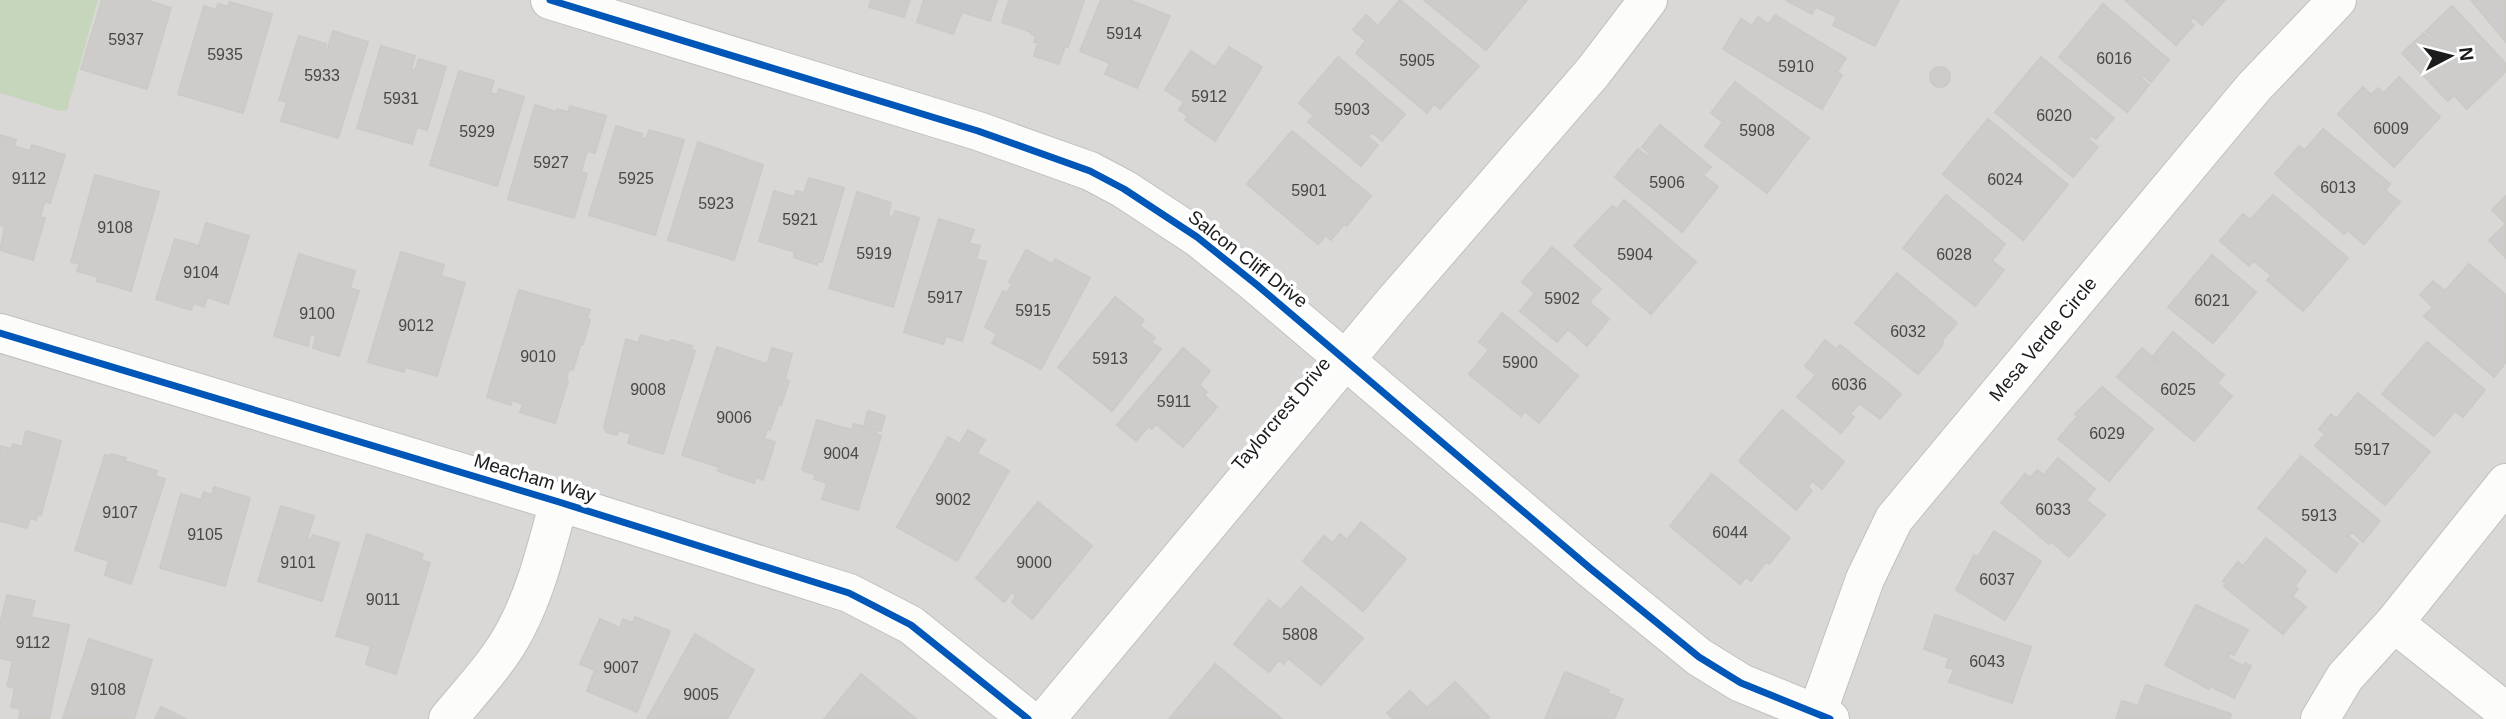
<svg xmlns="http://www.w3.org/2000/svg" width="2506" height="719" viewBox="0 0 2506 719" font-family="Helvetica,sans-serif">
  <style>
    .residential { fill: #d9d8d6 }
    .forest { fill: #c6d6bc }
    .building { fill: #ceccca; stroke: #cdcac6; stroke-width: 2 }
    .lines { fill: none; stroke-linecap: round; stroke-linejoin: round }
    .minor-casing { stroke: #c1c0bf; stroke-width: 40 }
    .minor { stroke: #fcfcfb; stroke-width: 38 }
    .cycleway-casing { stroke: #fff; stroke-width: 11 }
    .cycleway { stroke: #0057b8; stroke-width: 7 }
    .labels { text-anchor: middle; dominant-baseline: central; stroke-width: 7; stroke-linejoin: round; paint-order: stroke }
    .number-label { font-size: 16px; fill: #484848 }
    .street-label { font-size: 19px; fill: #1c1c1c; stroke: #fff }
  </style>
  <rect width="100%" height="100%" fill="#eae8e5"/>
  <path class="residential" d="M0,0H2506V719H0Z"/>
  <path class="forest" d="M0,0H98L67,110L60,111L0,93Z"/>
  <path class="building" d="M102,0H146L171,8L147,89L81,69Z
    M871,0H910L904,17L869,7Z
    M924,0H997L990,21L962,12L953,34L917,22Z
    M1009,0H1084L1068,47L1065,46L1059,64L1034,56L1038,43L1034,42L1036,36L1031,34V32L1002,22Z
    M1101,0H1129L1170,16L1137,88L1105,74L1110,63L1080,51Z
    M1400,0L1479,66L1440,109L1434,104L1427,113L1356,53L1366,41L1353,30L1366,15L1378,26Z
    M1424,0H1527L1486,50Z
    M1786,0H1899L1875,46L1833,25L1837,17L1816,7L1812,14Z
    M2125,0H2225L2202,25L2193,17L2190,22L2194,25L2176,45Z
    M2471,0H2506V42Z
    M230,2L272,14L243,113L178,94L204,6L216,10L218,4L228,7Z
    M2103,4L2169,60L2151,82L2143,75L2141,78L2149,85L2127,112L2059,57Z
    M2452,6L2506,64V71L2467,109L2454,95L2448,101L2402,53L2424,33L2431,40L2434,39L2426,31Z
    M1775,15L1846,58L1837,72L1842,75L1822,109L1723,49L1741,19L1752,26L1758,17L1769,24Z
    M333,31L368,42L338,138L281,121L287,102L279,100L299,36L326,44L324,50L327,51Z
    M381,46L415,56L411,69L415,70L419,59L446,67L427,130L417,127L412,144L357,128Z
    M1229,47L1262,67L1215,141L1185,120L1188,116L1179,110L1184,102L1165,90L1191,51L1215,67Z
    M1338,57L1405,114L1382,141L1372,132L1368,137L1378,145L1361,166L1308,122L1314,116L1299,103Z
    M2041,57L2114,118L2096,139L2091,135L2088,139L2098,147L2073,177L1995,112Z
    M1930 77a10 10 0 1 1 20 0a10 10 0 1 1-20 0Z
    M459,71L494,81L490,93L497,95L499,89L524,97L497,186L430,165Z
    M2399,77L2440,117L2394,167L2338,114L2363,87L2371,95L2378,88L2384,93Z
    M1735,82L1809,138L1767,193L1705,146L1723,122L1711,113Z
    M535,105L557,112V109L568,112L570,106L606,116L595,153L587,151L581,172L587,174L574,218L508,199Z
    M1988,119L2068,185L2023,240L1943,174Z
    M1660,125L1711,167L1703,175L1718,187L1682,232L1615,177L1638,149L1648,157L1650,154L1642,147Z
    M616,126L642,134L641,138L646,139L649,130L684,140L655,235L589,215Z
    M2323,129L2390,184L2385,190L2400,202L2364,244L2347,230L2344,234L2275,174L2299,146L2305,150Z
    M1292,131L1371,196L1347,226L1344,224L1331,240L1326,235L1318,244L1247,184Z
    M0,135L16,140L14,146L30,151L32,145L65,155L50,203L45,201L40,217L45,218L33,260L0,250L5,227L0,225Z
    M698,142L763,165L734,260L668,240Z
    M95,175L159,192L131,291L97,281L98,277L77,271L80,264L71,262Z
    M809,178L844,188L822,262L818,261L817,265L794,257L795,252L759,241L774,191L795,197L796,191L804,193Z
    M857,192L891,203L888,215L893,217L895,211L919,218L893,307L829,288Z
    M1946,195L2005,244L1992,261L2004,270L1975,306L1903,248Z
    M2273,195L2348,258L2303,311L2267,280L2271,275L2254,261L2249,266L2220,241L2243,214L2250,220Z
    M2506,196V258L2489,240L2506,224L2492,210Z
    M1624,200L1696,262L1651,314L1574,246L1612,206L1617,209Z
    M939,219L974,230L969,243L980,246L976,259L986,262L962,341L946,336L943,344L904,332Z
    M206,223L249,236L228,304L207,297L204,307L194,303L191,310L156,299L175,239L199,246Z
    M1552,247L1601,289L1589,302L1609,319L1587,346L1568,329L1557,342L1520,311L1535,293L1522,282Z
    M1026,250L1052,264L1055,259L1090,278L1041,369L992,343L997,334L985,327L1003,291L1007,293L1012,284L1009,282Z
    M401,252L444,265L441,276L465,283L437,376L405,367L404,372L368,362Z
    M299,254L355,271L350,288L359,291L339,356L313,348L316,336L310,334L308,346L274,336Z
    M2212,255L2256,292L2213,343L2168,307Z
    M2469,264L2506,295V362L2494,377L2424,316L2433,307L2420,295L2433,281L2445,291Z
    M1897,273L1957,323L1943,339L1942,346L1918,374L1855,323Z
    M519,290L590,310L587,319L590,320L583,344L581,343L573,370L569,369L566,380L568,381L555,423L520,412L523,404L512,400L511,405L487,397Z
    M1115,297L1144,320L1140,326L1155,338L1151,342L1161,349L1112,411L1058,367Z
    M1502,313L1578,376L1539,423L1525,411L1521,416L1469,374L1489,350L1479,342Z
    M2173,332L2224,375L2217,383L2232,396L2194,441L2117,377L2142,348L2160,364L2162,363L2153,356Z
    M641,335L669,343L671,340L692,346L691,350L695,351L663,454L628,443L631,434L618,430L617,435L606,432L604,427L626,339L638,343Z
    M1825,340L1836,349L1840,345L1901,394L1880,419L1859,403L1850,414L1854,417L1841,433L1797,397L1816,375L1805,366Z
    M2427,342L2485,390L2463,417L2455,411L2434,436L2382,394Z
    M717,347L767,364L772,348L792,354L785,379L789,381L781,405L779,404L770,430L767,428L764,439L775,442L763,480L756,477L754,483L718,471L719,467L682,455Z
    M1183,348L1210,371L1199,385L1207,392L1204,395L1217,407L1183,447L1156,424L1152,429L1149,426L1136,441L1117,425Z
    M2102,387L2153,429L2109,481L2058,439L2078,416L2075,414Z
    M2358,393L2430,452L2385,505L2315,446L2325,434L2319,429L2331,414L2336,419Z
    M1782,410L1844,462L1822,489L1812,481L1808,487L1812,491L1796,510L1739,461Z
    M868,411L885,416L881,431L864,426Z
    M817,420L852,430L854,424L877,430L876,434L881,436L858,510L822,499L827,483L814,479L816,475L802,470Z
    M968,430L985,440L977,453L1009,471L957,561L897,527L948,437L960,444Z
    M26,431L61,441L41,515L38,514L36,520L30,518L27,528L0,521V446L11,449L13,444L22,447Z
    M111,454L126,458L125,461L157,471L155,476L165,479L131,584L105,575L109,561L75,550L105,455L110,456Z
    M2301,456L2380,521L2363,542L2352,532L2348,536L2358,544L2336,572L2258,508Z
    M2058,458L2095,489L2086,500L2105,515L2069,557L2051,541L2049,544L2001,503L2025,474L2030,478L2037,470L2044,475Z
    M1712,474L1790,538L1769,564L1766,562L1751,581L1746,577L1740,584L1670,526Z
    M214,487L250,498L225,586L160,568L181,494L201,500L204,492L212,495Z
    M1038,502L1092,546L1032,619L1012,602L1016,596L1012,592L1004,602L976,578Z
    M281,506L314,516L307,539L311,540L313,535L339,543L322,601L258,581Z
    M1361,522L1406,559L1363,611L1303,561L1324,536L1333,543L1340,534L1347,540Z
    M1994,531L2041,561L2005,620L1956,590L1974,555L1978,557Z
    M367,534L423,554L421,560L430,563L396,674L366,664L371,646L336,636Z
    M2266,538L2306,571L2295,586L2298,589L2292,596L2306,607L2283,634L2224,586L2226,583L2223,581L2238,562L2243,566Z
    M1301,587L1363,638L1321,685L1288,658L1284,664L1279,660L1269,672L1234,644L1269,600L1281,610Z
    M7,595L35,601L31,617L69,625L49,719L19,718L21,709L11,707L15,688L7,686L13,661L0,658V624Z
    M2196,605L2248,630L2234,655L2230,653L2228,658L2243,666L2245,663L2251,666L2234,698L2210,686L2209,689L2165,665Z
    M1935,615L2031,647L2012,703L1949,682L1954,669L1946,667L1949,658L1924,649Z
    M635,617L670,631L637,712L587,691L595,670L580,664L600,619L620,628L623,619L633,623Z
    M695,634L754,670L727,719H647Z
    M89,639L152,660L134,719L63,718Z
    M1215,664L1282,719L1170,718Z
    M1565,672L1609,690L1607,693L1623,699L1614,719H1545Z
    M861,674L916,719H824Z
    M1455,682L1489,717L1487,719H1393L1387,713L1410,691L1427,708Z
    M2146,685L2231,714L2230,719H2116L2122,701L2138,706Z
    M161,707L186,719H155Z"/>
  <g class="lines">
    <g class="minor-casing">
      <path id="minor" d="M550,0L978,131L1090,171L1124,189L1197,237L1257,285L1591,569L1699,657L1741,683L1830,719
        M0,333L559,502L849,593L911,625L1028,719
        M2394,623L2506,712
        M448,719C471,691 499,662 516,629C537,589 547,545 559,502
        M1046,719L1392,304L1593,72L1648,0
        M1815,719L1865,579L1894,519L2254,87L2337,0
        M2320,719L2345,677L2394,623L2506,483"/>
    </g>
    <use href="#minor" class="minor"/>
    <g class="cycleway-casing">
      <path id="cycleway" d="M550,0L978,131L1090,171L1124,189L1197,237L1257,285L1591,569L1699,657L1741,683L1830,719
        M0,333L559,502L849,593L911,625L1028,719"/>
    </g>
    <use href="#cycleway" class="cycleway"/>
  </g>
  <g class="labels">
    <g class="number-label">
      <text x="1124" y="33">5914</text>
      <text x="126" y="39">5937</text>
      <text x="225" y="54">5935</text>
      <text x="2114" y="58">6016</text>
      <text x="1417" y="60">5905</text>
      <text x="1796" y="66">5910</text>
      <text x="322" y="75">5933</text>
      <text x="1209" y="96">5912</text>
      <text x="401" y="98">5931</text>
      <text x="1352" y="109">5903</text>
      <text x="2054" y="115">6020</text>
      <text x="2391" y="128">6009</text>
      <text x="1757" y="130">5908</text>
      <text x="477" y="131">5929</text>
      <text x="551" y="162">5927</text>
      <text x="29" y="178">9112</text>
      <text x="636" y="178">5925</text>
      <text x="2005" y="179">6024</text>
      <text x="1667" y="182">5906</text>
      <text x="2338" y="187">6013</text>
      <text x="1309" y="190">5901</text>
      <text x="716" y="203">5923</text>
      <text x="800" y="219">5921</text>
      <text x="115" y="227">9108</text>
      <text x="874" y="253">5919</text>
      <text x="1635" y="254">5904</text>
      <text x="1954" y="254">6028</text>
      <text x="201" y="272">9104</text>
      <text x="945" y="297">5917</text>
      <text x="1562" y="298">5902</text>
      <text x="2212" y="300">6021</text>
      <text x="1033" y="310">5915</text>
      <text x="317" y="313">9100</text>
      <text x="416" y="325">9012</text>
      <text x="1908" y="331">6032</text>
      <text x="538" y="356">9010</text>
      <text x="1110" y="358">5913</text>
      <text x="1520" y="362">5900</text>
      <text x="1849" y="384">6036</text>
      <text x="648" y="389">9008</text>
      <text x="2178" y="389">6025</text>
      <text x="1174" y="401">5911</text>
      <text x="734" y="417">9006</text>
      <text x="2107" y="433">6029</text>
      <text x="2372" y="449">5917</text>
      <text x="841" y="453">9004</text>
      <text x="953" y="499">9002</text>
      <text x="2053" y="509">6033</text>
      <text x="120" y="512">9107</text>
      <text x="2319" y="515">5913</text>
      <text x="1730" y="532">6044</text>
      <text x="205" y="534">9105</text>
      <text x="298" y="562">9101</text>
      <text x="1034" y="562">9000</text>
      <text x="1997" y="579">6037</text>
      <text x="383" y="599">9011</text>
      <text x="1300" y="634">5808</text>
      <text x="33" y="642">9112</text>
      <text x="1987" y="661">6043</text>
      <text x="621" y="667">9007</text>
      <text x="108" y="689">9108</text>
      <text x="701" y="694">9005</text>
    </g>
    <g class="street-label">
      <text transform="translate(1248 259) rotate(38)">Salcon Cliff Drive</text>
      <text transform="translate(2043 339) rotate(-50)">Mesa Verde Circle</text>
      <text transform="translate(1281 414) rotate(-50)">Taylorcrest Drive</text>
      <text transform="translate(535 478) rotate(17)">Meacham Way</text>
    </g>
  </g>
  <g transform="translate(2450 56) rotate(83)" stroke="#ffffff" stroke-width="5" paint-order="stroke">
  <path d="M0-5L12 26L0 18L-12 26Z" fill="#1c1c1c"/>
  <text y="-10" font-size="19" font-weight="bold" text-anchor="middle" fill="#1c1c1c">N</text>
  </g>
</svg>
